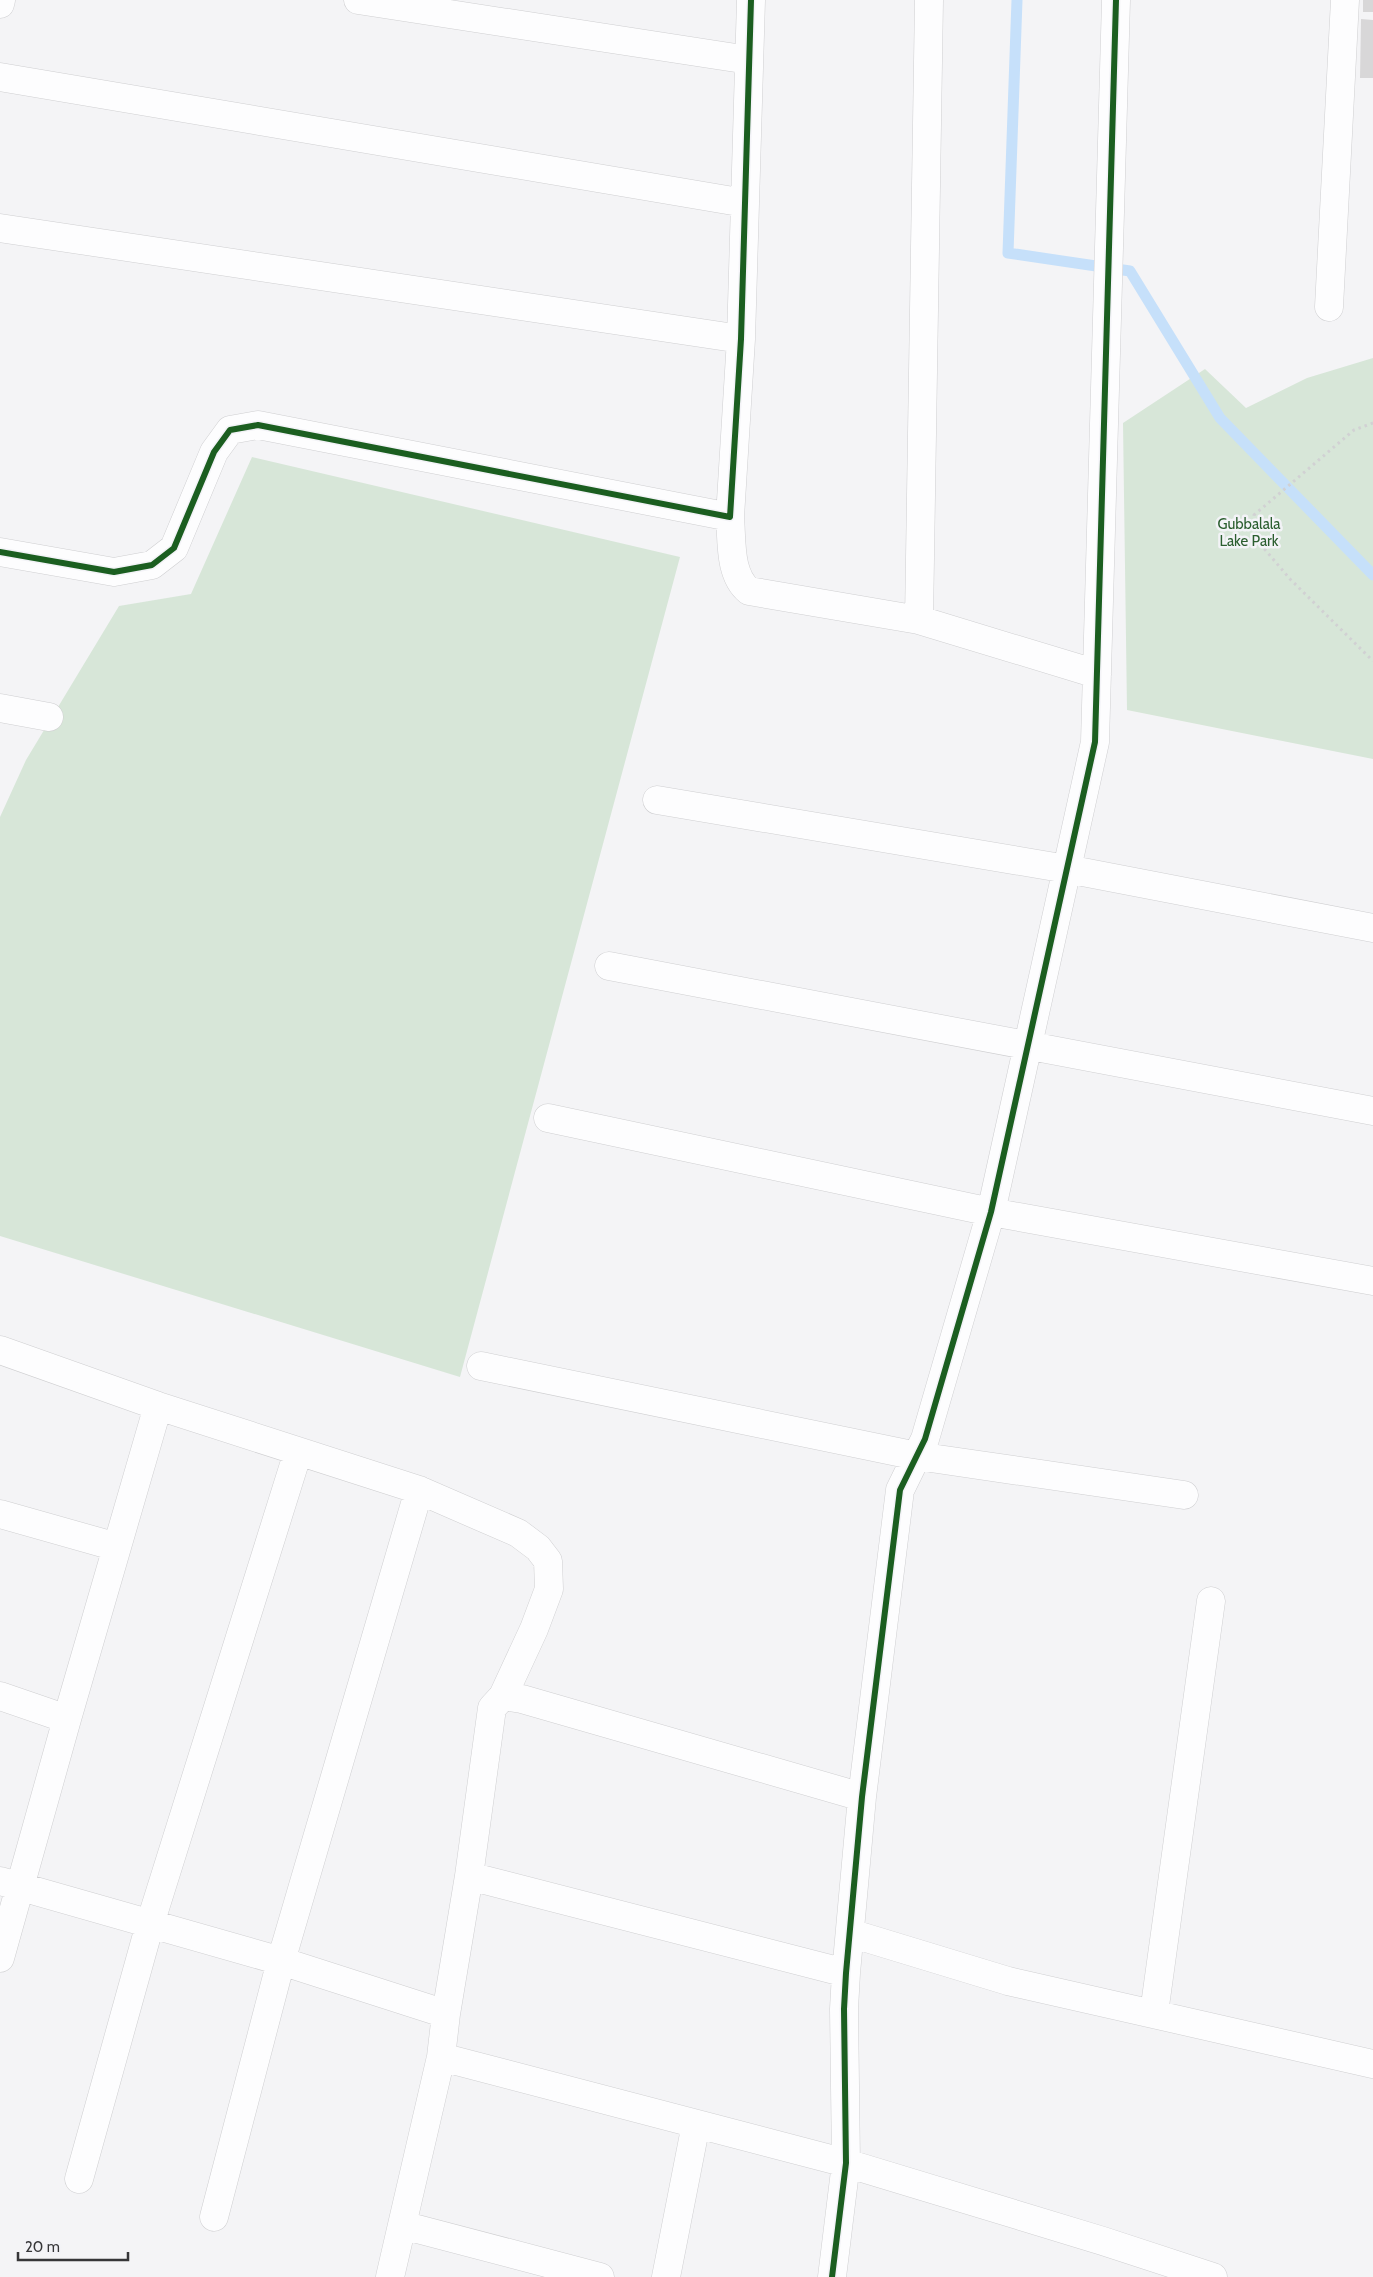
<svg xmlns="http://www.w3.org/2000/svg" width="1373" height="2277" viewBox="0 0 1373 2277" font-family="Cabin,sans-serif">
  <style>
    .green { fill: #d7e6d8 }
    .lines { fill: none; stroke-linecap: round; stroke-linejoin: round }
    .stream { stroke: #c6e0fa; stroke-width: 11 }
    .building { fill: #d8d7d8 }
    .street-casing { stroke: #cfcfd1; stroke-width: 29 }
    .path { stroke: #d1d1d3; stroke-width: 3; stroke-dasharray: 2.5 4; stroke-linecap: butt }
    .street { stroke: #fdfdfe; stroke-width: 28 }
    .cycleway-casing { stroke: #f3f3f7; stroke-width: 9 }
    .cycleway { stroke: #1b5e20; stroke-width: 6 }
    .labels { text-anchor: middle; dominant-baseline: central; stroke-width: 5; stroke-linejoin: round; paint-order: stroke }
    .park-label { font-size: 15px; fill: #2b5e2f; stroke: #f3f3f7 }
  </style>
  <rect width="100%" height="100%" fill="#f4f4f6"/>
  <path class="green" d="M1373,358V759L1127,710L1123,423L1205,369L1246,408L1307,378Z
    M252,457L680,557L460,1377L0,1236V817L26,760L119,606L191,594Z"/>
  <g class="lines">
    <path class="stream" d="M1017,0L1008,253L1130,271L1220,418L1373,575"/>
  </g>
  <path class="building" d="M1363,0H1373V12H1363Z
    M1361,19L1373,20V78H1360Z"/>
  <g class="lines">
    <g class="street-casing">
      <path id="street" d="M358,0L749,60
        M0,4L1,0
        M0,77L745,203
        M0,228L741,339
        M1329,307L1345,0
        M730,517C732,541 729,575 749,591L919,620L929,0
        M0,552L114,572L152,565L174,548L214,452L230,430L258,425L730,517L741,339L751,0
        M919,620L1097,674
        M0,708L49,717
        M657,800L1067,869L1373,928
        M609,966L1373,1111
        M548,1118L991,1212L1373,1281
        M0,1350L158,1406L419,1490L518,1533L538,1548L548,1561L549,1589L534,1629L503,1696
        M481,1366L917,1456L1184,1495
        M0,1514L117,1547
        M0,1696L67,1719
        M469,1876L492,1708L503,1696L522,1699L862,1797
        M0,1881L281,1961L446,2014
        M850,1933L1008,1981L1373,2064
        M0,1958L67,1719L158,1406
        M1154,2013L1211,1601
        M441,2057L846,2163L1103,2241L1213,2277
        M79,2179L150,1924L298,1452
        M214,2217L281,1961L419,1490
        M390,2277L402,2225
        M600,2277L402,2225L441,2057L446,2014L469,1876L846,1973
        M666,2277L696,2124
        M832,2277L846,2163L844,2009L846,1973L862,1797L900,1490L925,1439L991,1212L1095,742L1116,0"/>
    </g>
    <path class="path" d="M1373,423L1354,430L1254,515L1256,539L1290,579L1373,661"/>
    <use href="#street" class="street"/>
    <g class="cycleway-casing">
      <path id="cycleway" d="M0,552L114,572L152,565L174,548L214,452L230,430L258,425L730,517L741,339L751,0
        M832,2277L846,2163L844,2009L846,1973L862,1797L900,1490L925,1439L991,1212L1095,742L1116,0"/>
    </g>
    <use href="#cycleway" class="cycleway"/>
  </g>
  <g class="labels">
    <g class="park-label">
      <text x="1249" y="524">Gubbalala<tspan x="1249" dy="17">Lake Park</tspan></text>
    </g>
  </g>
  <path d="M18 2252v8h110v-8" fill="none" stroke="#363638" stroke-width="2.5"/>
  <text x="25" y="2252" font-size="15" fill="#363638" stroke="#f3f3f7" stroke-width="4" paint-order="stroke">20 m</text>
</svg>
